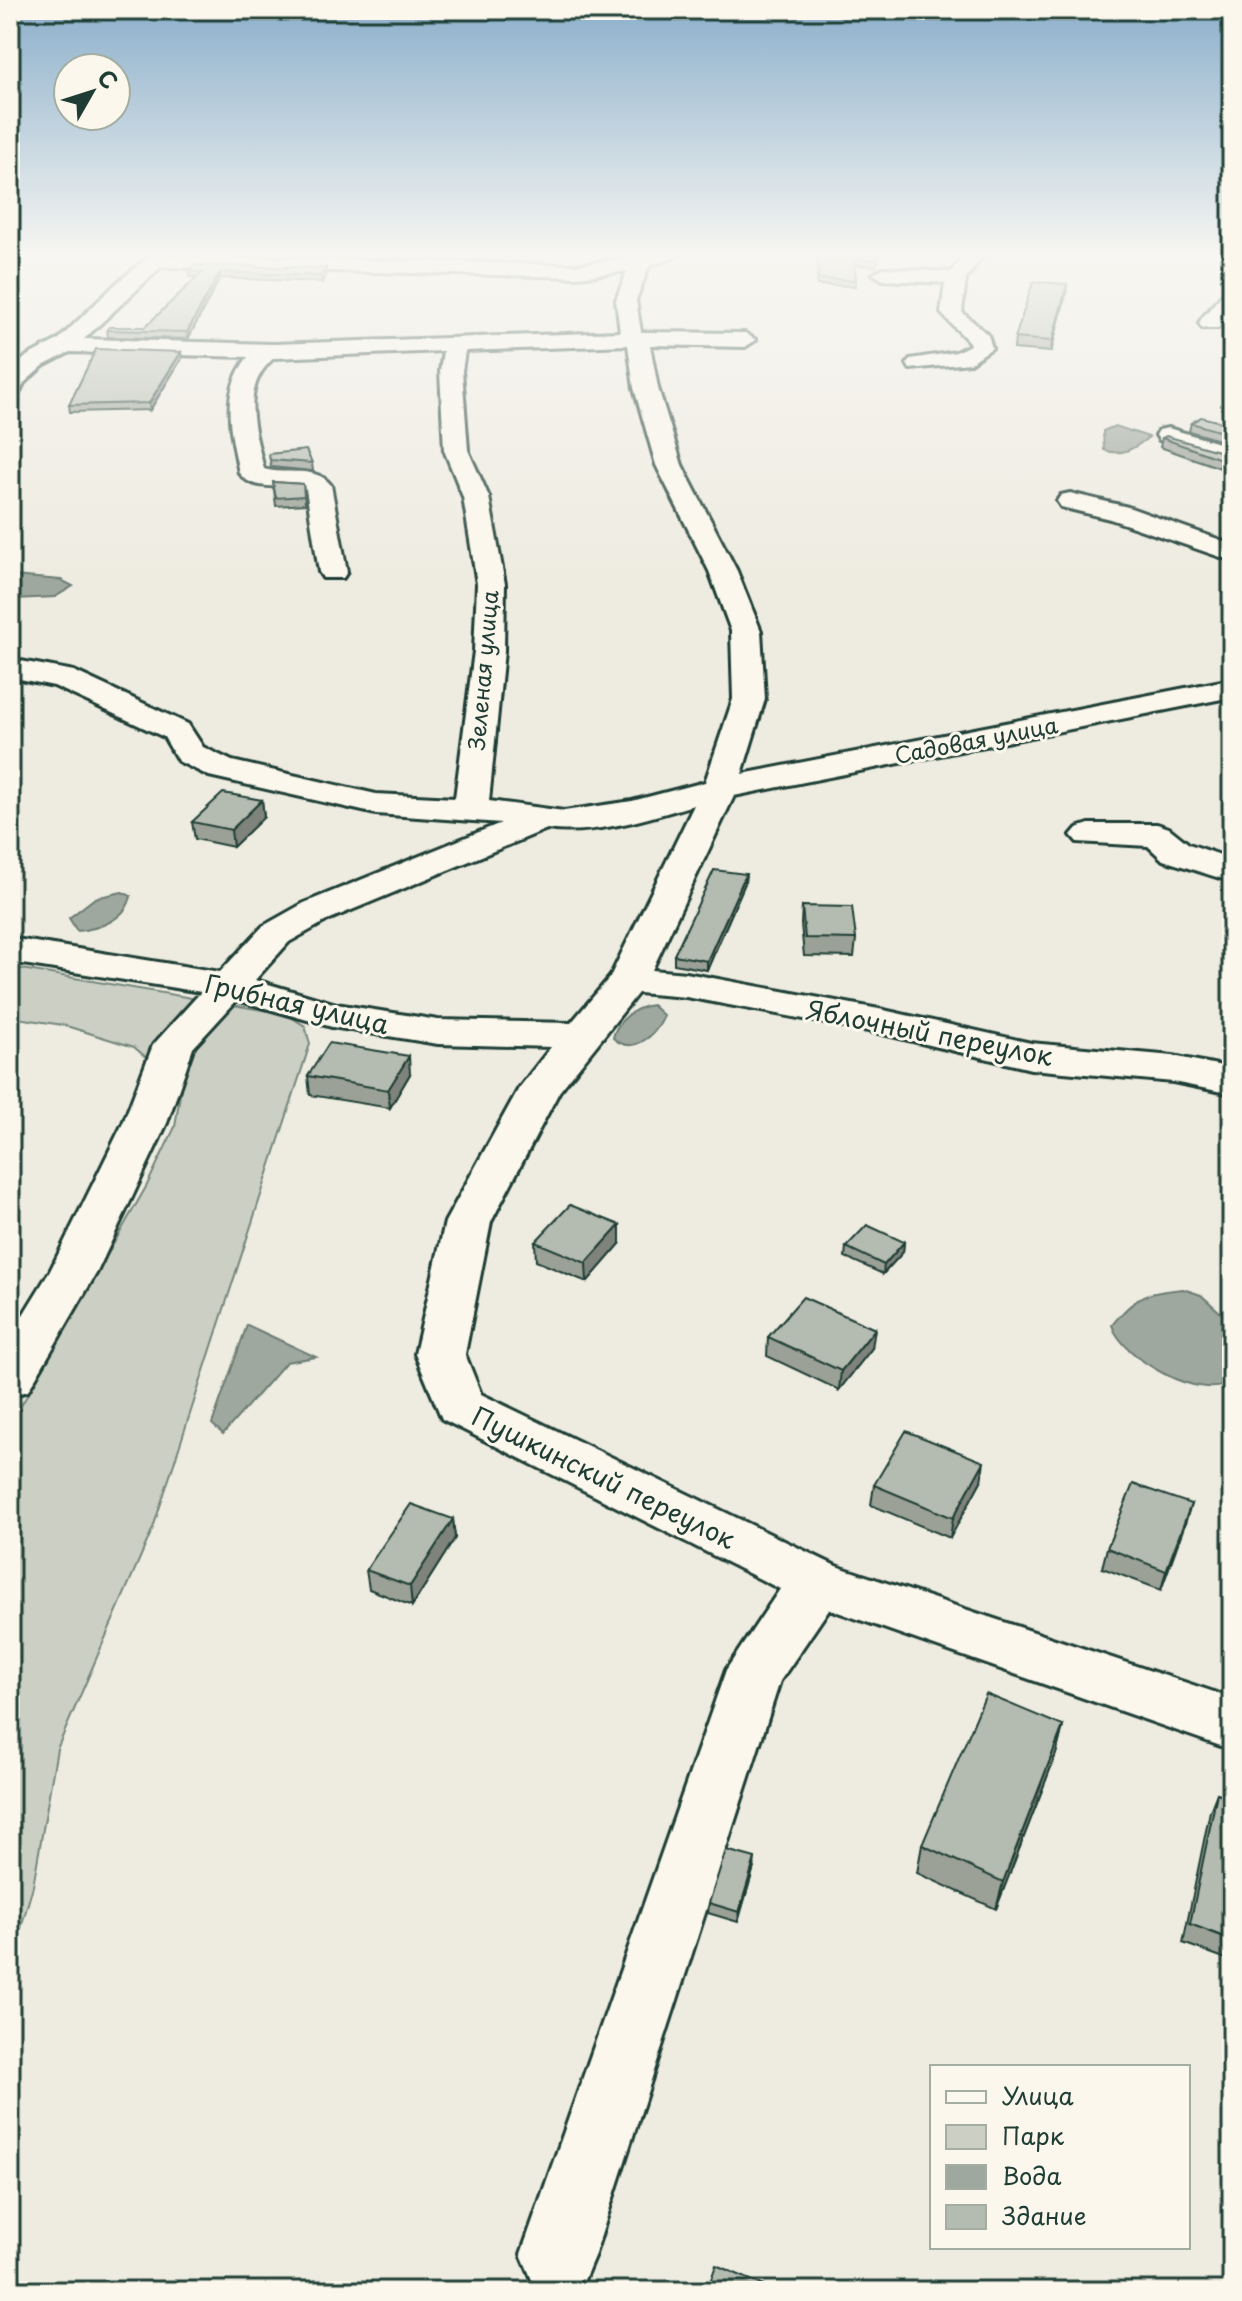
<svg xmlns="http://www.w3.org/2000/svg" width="1242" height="2301" viewBox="0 0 1242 2301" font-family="'Playpen Sans',sans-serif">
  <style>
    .green { fill: #cbcfc4; stroke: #75867c; stroke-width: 2 }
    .water { fill: #9fa89f; stroke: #6c7d74; stroke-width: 2 }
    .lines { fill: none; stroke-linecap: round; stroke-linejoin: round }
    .minor-casing { stroke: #1f3d34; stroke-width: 6 }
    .minor { fill: #fbf7ec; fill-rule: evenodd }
    .wall { fill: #9ba197; stroke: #1f3d34; stroke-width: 2 }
    .shaded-wall { fill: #7e837b; stroke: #1f3d34; stroke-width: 2 }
    .building { fill: #b4bbb0; stroke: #1f3d34; stroke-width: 2 }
    .labels { text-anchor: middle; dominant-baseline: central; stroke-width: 6; stroke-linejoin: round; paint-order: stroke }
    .far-street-label { font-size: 22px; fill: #1f3d34; stroke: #fbf7ec }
    .street-label { font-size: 26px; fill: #1f3d34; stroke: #fbf7ec }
  </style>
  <rect width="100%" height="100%" fill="#eeece1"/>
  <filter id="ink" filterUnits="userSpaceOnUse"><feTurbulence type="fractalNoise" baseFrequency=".0125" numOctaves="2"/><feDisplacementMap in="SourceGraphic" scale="16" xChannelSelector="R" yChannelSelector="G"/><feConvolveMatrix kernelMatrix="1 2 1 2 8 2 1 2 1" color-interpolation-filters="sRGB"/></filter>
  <g filter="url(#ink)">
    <path class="green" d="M10,967L286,1014L305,1026L310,1044L153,1528L57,1749L33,1886L10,1966V1425L146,1187L175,1127L181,1088L134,1047L63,1025L10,1017Z"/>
    <path class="water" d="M1115,426L1149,437C1135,448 1122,457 1104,450L1103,431Z
      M13,576L61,580L73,586L55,597L14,599L10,598V577Z
      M122,892L131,896C126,920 98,929 77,931L69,918L95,898Z
      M652,1005L664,1016C655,1036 633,1056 613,1038C616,1021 635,1007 652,1005Z
      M1183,1289L1201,1295L1232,1323V1381C1202,1404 1122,1358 1112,1325C1135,1296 1147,1292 1183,1289Z
      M247,1325L316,1357L286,1362L223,1434L212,1424Z"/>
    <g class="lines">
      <g class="minor-casing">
        <path id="minor" d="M151,255L578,265L645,255H681L649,266L636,300L641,332L745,333L756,340L745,347L650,345L658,388L682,465L737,571L761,631L765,699L742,774L1232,679V697L734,796L652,970L686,973L879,1009L1031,1043L1173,1056L1232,1068V1094L1173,1082L1031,1069L879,1033L686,997L638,993L559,1092L491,1222L465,1354L481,1394L836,1566L1232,1698V1750L829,1609L780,1681L595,2254L584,2280L558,2291L532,2280L521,2254L726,1670L780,1589L442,1419L415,1354L445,1222L519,1088L551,1047L438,1044L332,1027L237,1000L193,1048L167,1123L97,1272L28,1391L10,1396V1336L50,1271L123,1123L153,1045L201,992L10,962V938L220,972L263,926L304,903L501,823L376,814L209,776L178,761L164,737L54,686L10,677V659L74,671L188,724L203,747L232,761L376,794L455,798L474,651L477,584L463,497L444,450L440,371L443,351L274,358C239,387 255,431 264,469C285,476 315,464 331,485L347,572L343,578H323L319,572L306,489C285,482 255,494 239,473C231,432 219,393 248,357L70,352L43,366L24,383L18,396L10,398V372L27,356L58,340L118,282ZM161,267L578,277L627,271L616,300L620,332L274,344L84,339ZM628,345L634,388L656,465L709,571L731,631L733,699L705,782L632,801L564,811L489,801L504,651L505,584L489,497L468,450L462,371L465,351ZM694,805L610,977L571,1023L438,1020L336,1004L255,980L289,942L330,919L547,829C595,836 648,818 694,805Z
          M964,255H983L966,279L962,312L988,335L992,348L970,363L910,369L907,364L910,359L956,352L970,345L969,342L941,313L945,283L883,280L873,274L883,268L951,272Z
          M1232,289V309L1218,328H1202L1199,323L1202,318L1225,291Z
          M1168,428L1232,447V462L1159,440L1156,435L1159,430Z
          M1070,493L1128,507L1232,544V561L1110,519L1061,507L1057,501L1061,495Z
          M1089,824H1157L1169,828L1189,844L1232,859V882L1163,860L1148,846L1077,842L1071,835L1077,828Z"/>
      </g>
      <use href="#minor" class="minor"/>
    </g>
    <path class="wall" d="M818,255H880L876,266L854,265L856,286L817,285Z
      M326,268V274L322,282L220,278L188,339L108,337L107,330L145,327L197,277H189V271Z
      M1067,284L1066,294L1051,352L1014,349L1015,338Z
      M182,358L150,410L70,412L69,405Z
      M1191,423L1232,425V444L1189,431Z
      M1162,438L1232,455V472L1160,447Z
      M269,454L312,463L313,471L271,467Z
      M273,482L303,484L305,504L276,506Z
      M262,800L264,817L233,847L195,839L192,822Z
      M745,883L707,970L674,964V955Z
      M802,906L856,939L854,957L804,956L801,924Z
      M410,1074L390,1108L310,1095L308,1076Z
      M535,1242L620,1244L587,1282L536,1261Z
      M904,1242L903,1252L883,1274L845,1257L846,1247Z
      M768,1337L872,1348L839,1390L767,1356Z
      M981,1481L950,1538L871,1505L874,1485Z
      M1191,1504L1161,1590L1102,1568L1107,1548Z
      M453,1519L455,1538L412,1606L369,1589L366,1570Z
      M1063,1726L1056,1754L996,1909L917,1873L922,1845Z
      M1217,1793L1232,1798V1961L1183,1943L1210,1811Z
      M754,1867L738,1922L708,1913L709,1903Z"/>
    <path class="shaded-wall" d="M326,268V274L322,282L321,276Z
      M220,272V278L188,339L187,332Z
      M1067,284L1066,294L1051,352L1052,341Z
      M181,352L182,358L150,410L149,403Z
      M262,800L264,817L233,847L231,830Z
      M746,874L745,883L707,970V961Z
      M409,1056L410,1074L390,1108L388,1090Z
      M620,1225V1244L587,1282L586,1263Z
      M904,1242L903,1252L883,1274L884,1265Z
      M875,1329L872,1348L839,1390L841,1371Z
      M984,1462L981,1481L950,1538L953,1518Z
      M1191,1504L1185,1524L1161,1590L1166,1571Z
      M453,1519L455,1538L412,1606L410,1586Z
      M1063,1726L1056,1754L996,1909L1003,1882Z
      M755,1858L754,1867L738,1922L739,1912Z"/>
    <path class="building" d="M818,255H878L876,260L854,259L856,280L818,279Z
      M194,265L326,268L321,276L220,272L187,332L107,330L109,327H145L203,272L189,271Z
      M1033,282L1067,284L1052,341L1015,338Z
      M96,349L181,352L149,403L69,405Z
      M1201,417L1232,425V435L1191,423Z
      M1166,436L1232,455V463L1162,438Z
      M306,450L312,463L270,460L269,454Z
      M273,482L303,484L304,496L276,498Z
      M223,793L262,800L231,830L192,822Z
      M714,870L746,874L707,961L674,955Z
      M802,906L852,907L856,939L805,938Z
      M329,1043L409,1056L388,1090L308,1076Z
      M570,1205L620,1225L586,1263L535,1242Z
      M867,1225L904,1242L884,1265L846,1247Z
      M803,1297L875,1329L841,1371L768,1337Z
      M906,1431L984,1462L953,1518L874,1485Z
      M1133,1484L1191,1504L1166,1571L1107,1548Z
      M411,1504L453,1519L410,1586L366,1570Z
      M986,1694L1063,1726L1003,1882L922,1845Z
      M1217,1793L1232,1798V1940L1190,1924Z
      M726,1850L755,1858L739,1912L709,1903Z
      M716,2265L774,2290L773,2291H707Z"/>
  </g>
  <linearGradient id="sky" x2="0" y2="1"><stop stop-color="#8bafcb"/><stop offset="0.44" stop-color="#f7f6f2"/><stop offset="1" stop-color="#f7f6f2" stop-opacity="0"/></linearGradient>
  <rect width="1242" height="578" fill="url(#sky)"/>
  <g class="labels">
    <g class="far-street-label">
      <text transform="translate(482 670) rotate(-85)">Зеленая улица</text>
      <text transform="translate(976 739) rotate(-11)">Садовая улица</text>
    </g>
    <g class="street-label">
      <text transform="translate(297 1003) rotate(13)">Грибная улица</text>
      <text transform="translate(930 1032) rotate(11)">Яблочный переулок</text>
      <text transform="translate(604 1477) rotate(26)">Пушкинский переулок</text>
    </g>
  </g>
  <rect width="1242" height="2301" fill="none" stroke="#fbf7ec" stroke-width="40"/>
  <rect x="20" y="20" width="1202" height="2261" fill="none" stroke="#1f3d34" stroke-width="3" filter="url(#ink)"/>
  <rect x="930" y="2065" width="260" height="184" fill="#fbf7ec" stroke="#a3ada2" stroke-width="2"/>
  <rect x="946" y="2091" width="40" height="12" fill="#fbf7ec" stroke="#a3ada2" stroke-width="2"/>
  <text x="1002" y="2105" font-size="24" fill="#1f3d34">Улица</text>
  <rect x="946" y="2125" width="40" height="24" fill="#cbcfc4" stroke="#a3ada2" stroke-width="2"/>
  <text x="1002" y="2145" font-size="24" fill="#1f3d34">Парк</text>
  <rect x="946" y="2165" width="40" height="24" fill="#9fa89f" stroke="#a3ada2" stroke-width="2"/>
  <text x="1002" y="2185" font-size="24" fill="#1f3d34">Вода</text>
  <rect x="946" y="2205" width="40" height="24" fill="#b4bbb0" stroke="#a3ada2" stroke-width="2"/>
  <text x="1002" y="2225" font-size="24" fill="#1f3d34">Здание</text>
  <g transform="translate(92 92) rotate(51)"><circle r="38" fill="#fbf7ec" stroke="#a3ada2" stroke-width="2"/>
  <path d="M0-6L14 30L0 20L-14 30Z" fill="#1f3d34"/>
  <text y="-12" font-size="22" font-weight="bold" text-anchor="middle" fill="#1f3d34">С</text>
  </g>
</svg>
